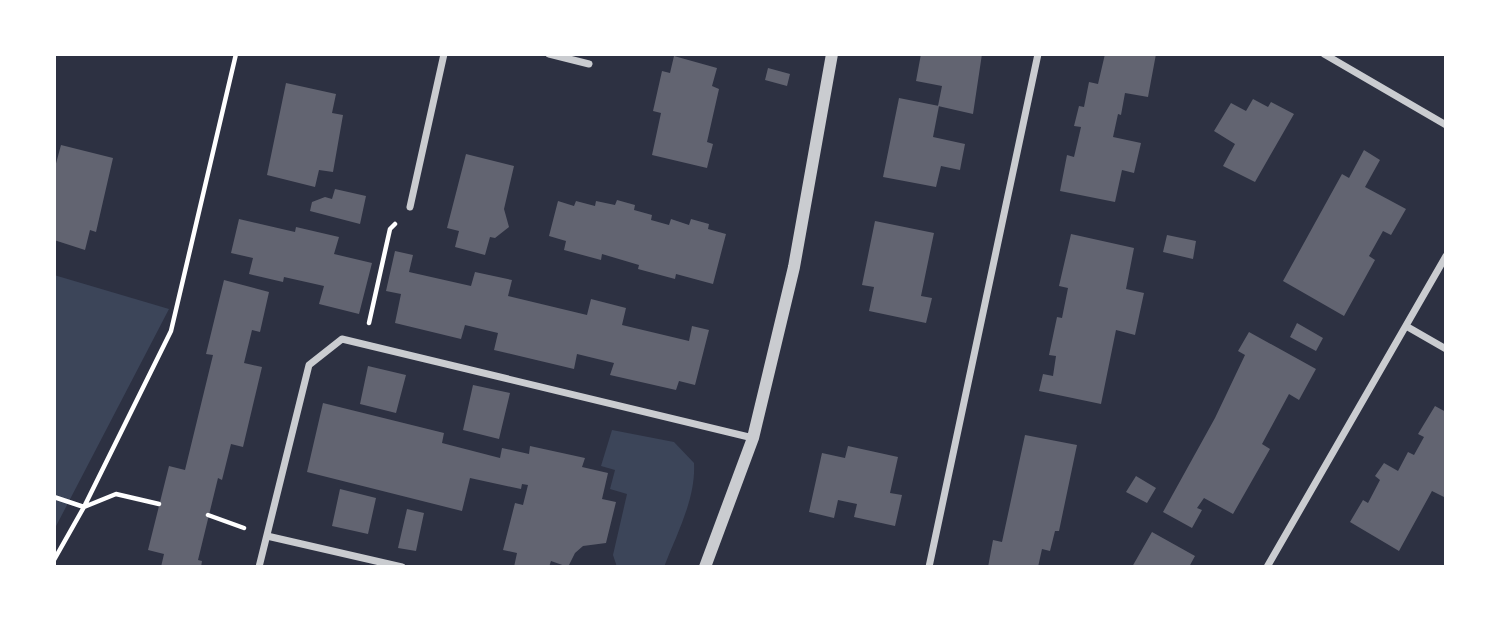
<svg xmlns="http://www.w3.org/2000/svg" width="1500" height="621" viewBox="0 0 1500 621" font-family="'Fira Sans Condensed',sans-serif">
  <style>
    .green { fill: #3c4559 }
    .building { fill: #626471 }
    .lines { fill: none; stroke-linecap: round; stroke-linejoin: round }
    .path { stroke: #fff; stroke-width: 4.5 }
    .minor { stroke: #caccd0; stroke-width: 7 }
    .tertiary { stroke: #caccd0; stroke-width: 12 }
  </style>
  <rect width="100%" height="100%" fill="#2d3142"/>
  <path class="green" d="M54,275L169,309L54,530Z
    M612,430L674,442L694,463C696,499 677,533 664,567H617L613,555L627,494L610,489L615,470L601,466Z"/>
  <path class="building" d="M921,54H982L973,114L938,106L942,86L916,81Z
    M1105,54H1156L1148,97L1125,93L1121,115L1118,114L1113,137L1141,143L1134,173L1122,170L1115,202L1060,191L1067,155L1074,157L1081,127L1074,126L1079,106L1084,107L1089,82L1098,84Z
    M674,56L717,68L712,86L719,89L707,142L713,144L707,168L652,155L661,113L653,111L662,71L670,73Z
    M768,68L790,74L787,86L765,80Z
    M286,83L336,94L332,113L343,115L333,172L319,170L315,187L267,175Z
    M899,98L939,106L933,137L965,144L960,170L941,166L936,187L883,177Z
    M1253,99L1268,107L1271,102L1294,114L1255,182L1223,166L1235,144L1214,131L1231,103L1246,111Z
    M61,145L113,158L96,232L90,230L85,250L54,240V171Z
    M1364,150L1380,160L1365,187L1406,209L1391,235L1383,231L1369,256L1375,260L1344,316L1283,281L1342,174L1349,178Z
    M466,154L514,166L504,209L509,227L495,238L490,237L485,255L455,247L459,231L447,228Z
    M335,189L366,196L360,224L310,211L312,202L325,197L332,199Z
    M617,200L635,205L634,210L652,215L651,220L669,225L671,219L689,225L691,219L709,224L708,229L726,234L713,284L676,274L675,279L638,269L639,265L602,254L601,260L564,250L566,241L549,236L558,201L574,206L576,201L595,206L596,201L615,205Z
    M239,219L295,232L296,227L339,237L334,254L372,263L359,314L319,304L324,286L284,277L283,282L249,274L253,258L231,253Z
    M875,221L934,233L921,296L932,298L926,323L869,311L874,287L862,285Z
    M1071,234L1134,248L1126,289L1144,293L1135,335L1116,330L1101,404L1039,391L1043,374L1053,376L1056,356L1049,355L1057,317L1062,318L1068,288L1059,286Z
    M1167,235L1196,241L1193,259L1163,252Z
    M395,251L413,255L409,272L471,286L475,272L512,280L508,296L587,315L591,299L626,308L622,325L689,341L692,326L709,330L695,385L679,381L676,390L610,375L614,363L577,354L574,369L494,350L498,333L465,325L461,339L395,323L401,294L386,291Z
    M224,280L269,292L260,332L252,330L244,363L262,367L243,447L231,444L222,480L218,478L198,560L202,561L201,567H161L164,554L148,550L169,466L185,470L213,355L206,354Z
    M1297,323L1323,338L1316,351L1290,337Z
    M1249,332L1316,369L1299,400L1289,394L1262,444L1270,449L1233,514L1204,498L1197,508L1202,510L1192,528L1163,512L1215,418L1245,355L1238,351Z
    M368,366L406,375L396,413L360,404Z
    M473,385L510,393L499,439L463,430Z
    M323,403L444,433L442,443L500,458L502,448L529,454L530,446L585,458L582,467L608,473L602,499L616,502L606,543L583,546L575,553L568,567L551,561L549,567H514L517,553L503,550L515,503L523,505L528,485L522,484L521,489L470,478L462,511L307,472Z
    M1435,406L1446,412V498L1432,491L1399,551L1350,522L1363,500L1368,503L1380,480L1375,476L1384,463L1398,471L1408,452L1414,455L1424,437L1418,434Z
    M1025,435L1077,445L1059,531H1055L1050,551L1042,549L1038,567H988L993,540L1002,542Z
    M848,446L898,457L890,493L902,495L895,526L854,517L857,504L838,500L834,518L809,512L822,453L845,458Z
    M1136,476L1156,488L1147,503L1126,492Z
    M340,489L376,498L368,534L332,526Z
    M407,509L424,513L416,551L398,548Z
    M1152,532L1195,556L1189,567H1132Z"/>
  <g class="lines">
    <path class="path" d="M369,323L390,229L395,224
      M54,497L84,507L116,494L159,504
      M208,515L244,528
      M54,560L84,507L171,331L236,54"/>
    <path class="minor" d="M549,54L589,64
      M1324,54L1446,125
      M410,207L444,54
      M1406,326L1446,349
      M267,536L402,567
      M259,567L309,365L342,339L753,438
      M929,567L1038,54
      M1267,567L1446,256"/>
    <path class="tertiary" d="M705,567L753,438L794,267L832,54"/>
  </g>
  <rect width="1500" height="621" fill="none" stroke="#ffffff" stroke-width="112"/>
</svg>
